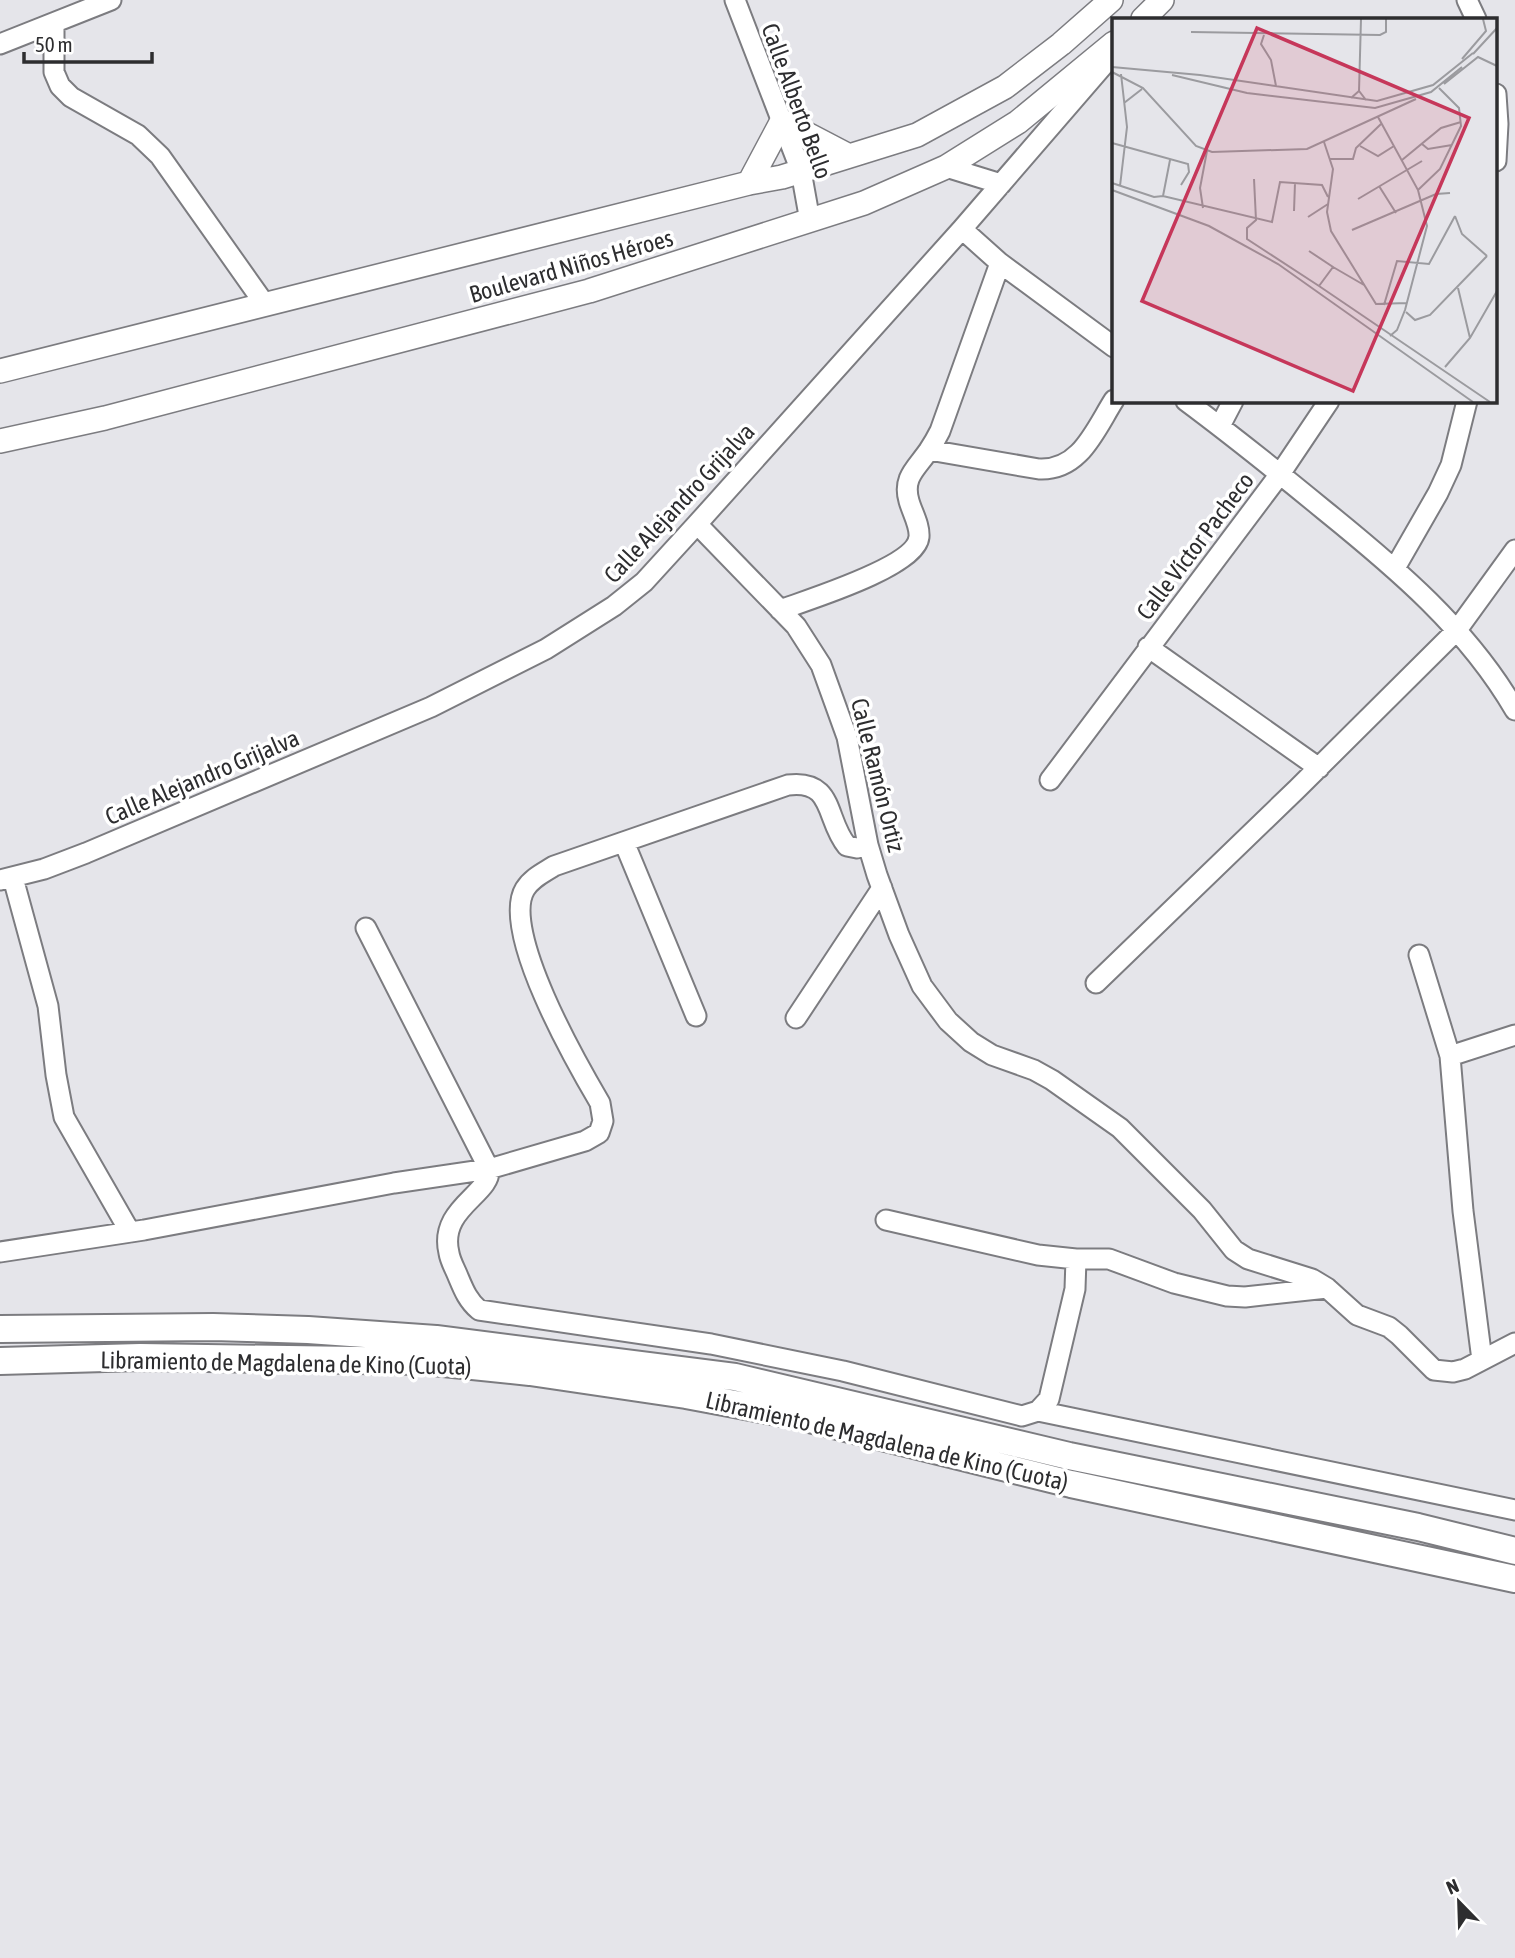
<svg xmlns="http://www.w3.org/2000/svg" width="1515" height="1958" viewBox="0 0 1515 1958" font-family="'Asap Condensed',sans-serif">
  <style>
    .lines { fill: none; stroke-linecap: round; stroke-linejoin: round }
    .minor-casing { stroke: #7c7c80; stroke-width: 23 }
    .major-casing { stroke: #7c7c80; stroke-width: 26 }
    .highway-casing { stroke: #7c7c80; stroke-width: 30 }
    .minor { stroke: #fff; stroke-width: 19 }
    .major { stroke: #fff; stroke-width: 23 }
    .highway { stroke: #fff; stroke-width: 26 }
    .labels { text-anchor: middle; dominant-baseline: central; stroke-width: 7; stroke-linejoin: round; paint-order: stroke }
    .street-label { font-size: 24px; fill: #2d2d2f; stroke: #fff }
    .inset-road { fill: none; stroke: #9b9b9f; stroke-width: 2 }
    .view { fill: #c6375a; fill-opacity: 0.15; stroke: #c6375a; stroke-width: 3.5 }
    .inset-edge { fill: none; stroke: #2d2d2f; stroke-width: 3.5 }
  </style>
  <rect width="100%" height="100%" fill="#e5e5ea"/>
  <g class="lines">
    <g class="minor-casing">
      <path id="minor" d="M735,0L801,171L810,221
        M1467,0L1476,19
        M54,23V72L60,86L71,97L138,135L160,156L264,303
        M0,44L111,0
        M1496,94L1498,124L1496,161
        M946,167L1001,184
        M962,229L1000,263L1114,347
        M1186,401C1233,436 1279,473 1324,510C1397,569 1468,629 1515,710
        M1220,426L1233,401
        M929,450L1039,469C1080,471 1095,430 1114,400
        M697,524L796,626L821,665L847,737L868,845L877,875L899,935L922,986L948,1021L971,1042L992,1055L1034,1070L1052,1080L1120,1128L1202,1210L1234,1250L1248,1259L1312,1279L1327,1288L1357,1315L1389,1327L1399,1335L1434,1370L1453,1372L1465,1369L1515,1343
        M1395,568L1438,493L1451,465L1467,401
        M780,610C807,600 916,567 919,537C920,525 912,512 909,501C902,477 917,468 929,450C933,444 937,437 940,431L1000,263
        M1148,647L1319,768
        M1050,780L1280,474L1329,401
        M624,842L696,1016
        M13,878L48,1006L56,1075L64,1117L130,1232
        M0,880L44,869L86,853L431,707L546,649L614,606L644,582L697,524L962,229L1114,53
        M366,928L489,1169C492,1194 438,1208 449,1253C450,1260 454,1267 457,1274C463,1288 467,1300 479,1310L711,1344L843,1371L1022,1416L1038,1411L1049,1399L1075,1289L1076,1259L1038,1255L886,1220
        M1419,955L1450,1056
        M1096,983L1297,789L1457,630L1515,550
        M796,1018L882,888
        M0,1252L144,1230L394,1183L489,1169L585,1141L599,1133L603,1121L600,1103C577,1064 500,930 525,889C532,878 543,873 554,866L788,785C835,779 825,820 847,846L857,848L868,845
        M1076,1259H1109L1174,1283L1227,1296L1245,1297L1327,1288
        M1482,1360L1463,1211L1450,1056L1515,1035
        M1038,1411L1515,1510"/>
    </g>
    <g class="major-casing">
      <path id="major" d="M1143,19L1162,0
        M749,183L782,121L849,156
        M0,371L749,183L782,177L917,135L1005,87L1061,44L1111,0
        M0,441L105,418L589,291L864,203L946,167L1018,122L1114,43"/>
    </g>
    <g class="highway-casing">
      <path id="highway" d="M0,1329L213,1327L308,1330L436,1339L735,1377L1069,1456L1418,1527L1515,1551
        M0,1361L140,1357L424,1361L530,1372L686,1395L793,1415L1071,1484L1515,1579"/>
    </g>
    <use href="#minor" class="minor"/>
    <use href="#major" class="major"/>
    <use href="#highway" class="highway"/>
  </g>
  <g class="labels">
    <g class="street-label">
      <text transform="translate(797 101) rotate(70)">Calle Alberto Bello</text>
      <text transform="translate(571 266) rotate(-16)">Boulevard Niños Héroes</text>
      <text transform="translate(679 503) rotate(-47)">Calle Alejandro Grijalva</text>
      <text transform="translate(1195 546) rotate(-53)">Calle Víctor Pacheco</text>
      <text transform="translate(878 775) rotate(76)">Calle Ramón Ortiz</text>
      <text transform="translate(202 777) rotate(-23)">Calle Alejandro Grijalva</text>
      <text transform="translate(286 1363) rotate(1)">Libramiento de Magdalena de Kino (Cuota)</text>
      <text transform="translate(887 1441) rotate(13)">Libramiento de Magdalena de Kino (Cuota)</text>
    </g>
  </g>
  <g transform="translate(1112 18)">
    <rect width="385" height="385" fill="#e5e5ea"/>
    <path class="inset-road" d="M79,14L268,17L274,14V1M152,17L149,26L159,42L164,68M361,36L385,10M350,41L374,13L371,1M0,49L88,57L265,83L321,67L361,35M0,54L31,70L84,128L100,134L195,131L304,81M60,57L135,75L263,90L319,74L350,49M332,66L366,39L385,48M247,73L249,1M239,80L247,73L254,82M12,85L30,71M266,99L306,172L315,208L293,292L285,312L278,318M212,124L221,151L215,194L219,213L264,286L295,285M0,125L76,146L77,154L69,167M310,126L316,131L340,127M248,128L266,138L282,128M218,141H241L244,130L269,106M290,142L329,110L349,104M142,161L144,202L135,210V221L207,268L221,249L197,233M0,165L42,179L51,178L160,204L168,164L210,167L216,179M8,168L15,109L9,56M267,168L284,195M0,172L97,208L166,246L361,384M306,172L328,151L349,108L347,90L327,70M51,178L58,142M246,181L310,143M91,190L88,170L95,133M182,193L183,165M343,198L350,216L375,238M196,199L216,186M240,212L324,176L338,175M221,249L252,267M207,268L378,384M346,270L358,320M272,287L285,243L317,246L343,198M294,294L303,302L318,297L375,238M333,349L358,320L385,273"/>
    <path class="view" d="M145,10L357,100L241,373L30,283Z"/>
    <rect width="385" height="385" class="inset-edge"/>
  </g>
  <g transform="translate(1459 1902) rotate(337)" stroke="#ffffff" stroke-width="5" paint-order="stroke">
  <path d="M0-5L12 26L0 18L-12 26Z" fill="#2d2d2f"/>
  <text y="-10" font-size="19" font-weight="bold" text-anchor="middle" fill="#2d2d2f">N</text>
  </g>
  <path d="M24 52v10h128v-10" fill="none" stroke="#2d2d2f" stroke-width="3.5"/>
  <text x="35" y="52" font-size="21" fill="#2d2d2f" stroke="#ffffff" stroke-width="5" paint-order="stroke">50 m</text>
</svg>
